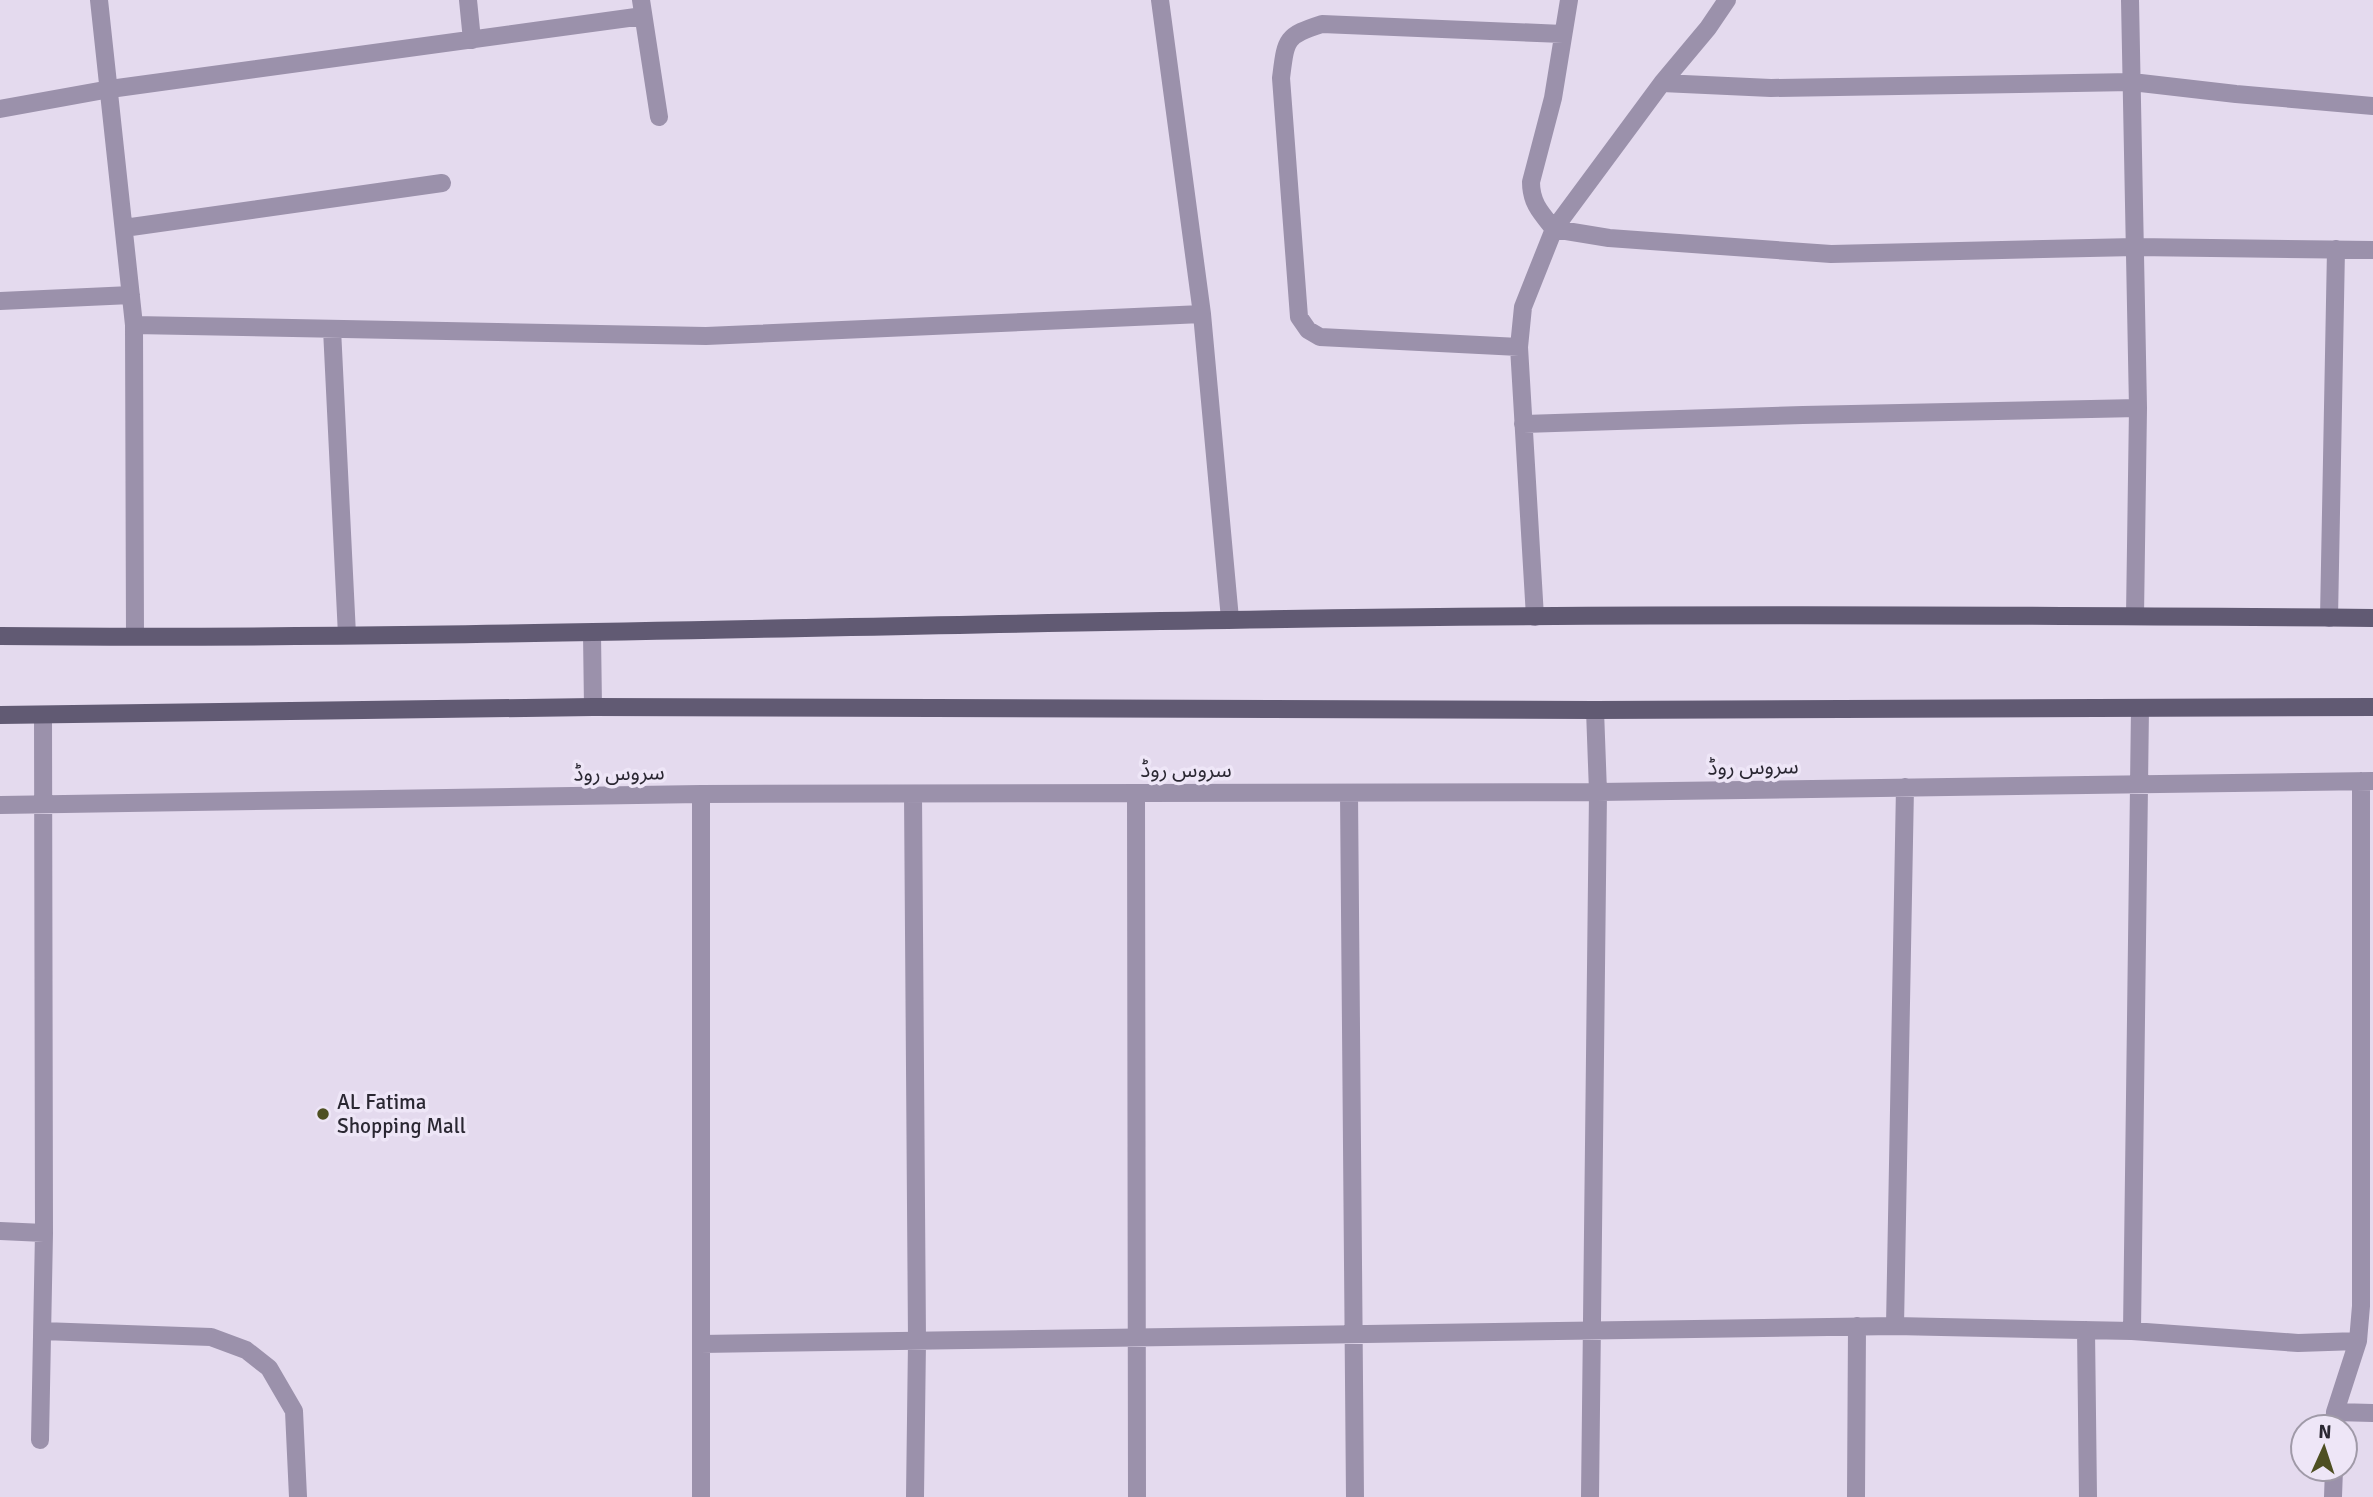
<svg xmlns="http://www.w3.org/2000/svg" width="2373" height="1497" viewBox="0 0 2373 1497" font-family="Signika,'Noto Sans Arabic',sans-serif">
  <style>
    .lines { fill: none; stroke-linecap: round; stroke-linejoin: round }
    .minor { stroke: #9b91ab; stroke-width: 18 }
    .major { stroke: #615a73; stroke-width: 18 }
    .poi-dot { fill: #4e4f22; stroke: #eee6f7; stroke-width: 2.5 }
    .labels { text-anchor: middle; dominant-baseline: central; stroke-width: 7; stroke-linejoin: round; paint-order: stroke }
    .street-label { font-size: 21px; fill: #2a2732; stroke: #eee6f7 }
    .poi-label { font-size: 21px; fill: #2a2732; stroke: #eee6f7; text-anchor: start }
  </style>
  <rect width="100%" height="100%" fill="#e4daee"/>
  <g class="lines">
    <path class="minor" d="M99,0L134,325L135,636
      M468,0L472,40
      M641,0L659,117
      M1160,0L1202,314L1230,619
      M1569,0L1553,98L1531,182C1531,203 1541,213 1554,229L1609,238L1831,254L2135,247L2373,250
      M2130,0L2138,408L2135,616
      M1662,83L1771,88L2132,82L2236,94L2373,106
      M0,109L110,89L643,16
      M124,228L442,183
      M0,301L131,295
      M134,325L706,336L1202,314
      M332,329L347,635
      M1519,347L1320,337L1308,330L1299,317L1281,78C1286,39 1285,36 1322,24L1563,34
      M1523,424L1803,415L2138,408
      M1535,617L1519,347L1523,307L1554,229L1662,83L1708,28L1727,0
      M2329,618L2336,249
      M592,634L593,707
      M1136,793L1137,1497
      M1349,793L1355,1497
      M913,794L917,1341L915,1497
      M0,805L701,794L1598,792L2373,781
      M0,1231L44,1233
      M1895,1326L1905,787
      M2086,1330L2088,1497
      M42,1331L211,1337L246,1350L269,1368L294,1411L298,1497
      M2132,1331L2140,708
      M701,1344L1895,1326L2132,1331L2298,1343L2358,1341
      M2335,1412L2373,1413
      M2334,1427L2335,1412L2358,1341L2361,1306V781
      M40,1440L44,1233L43,715
      M701,1497V794
      M1590,1497L1598,792L1595,710
      M1856,1497L1857,1326
      M2333,1497L2334,1469"/>
    <path class="major" d="M0,636C410,640 819,626 1228,620C1610,613 1992,615 2373,618
      M0,715L593,707L1595,710L2373,707"/>
  </g>
  <circle class="poi-dot" cx="323" cy="1114" r="7"/>
  <g class="labels">
    <g class="street-label">
      <text transform="translate(1753 767) rotate(-1)">سروس روڈ</text>
      <text x="1186" y="770">سروس روڈ</text>
      <text transform="translate(619 773) rotate(-1)">سروس روڈ</text>
    </g>
    <g class="poi-label">
      <text x="337" y="1102">AL Fatima<tspan x="337" dy="24">Shopping Mall</tspan></text>
    </g>
  </g>
  <g transform="translate(2324 1448) rotate(3)"><circle r="33" fill="#eee6f7" stroke="#a09aa8" stroke-width="2"/>
  <path d="M0-5L12 26L0 18L-12 26Z" fill="#4e4f22"/>
  <text y="-10" font-size="19" font-weight="bold" text-anchor="middle" fill="#2a2732">N</text>
  </g>
</svg>
